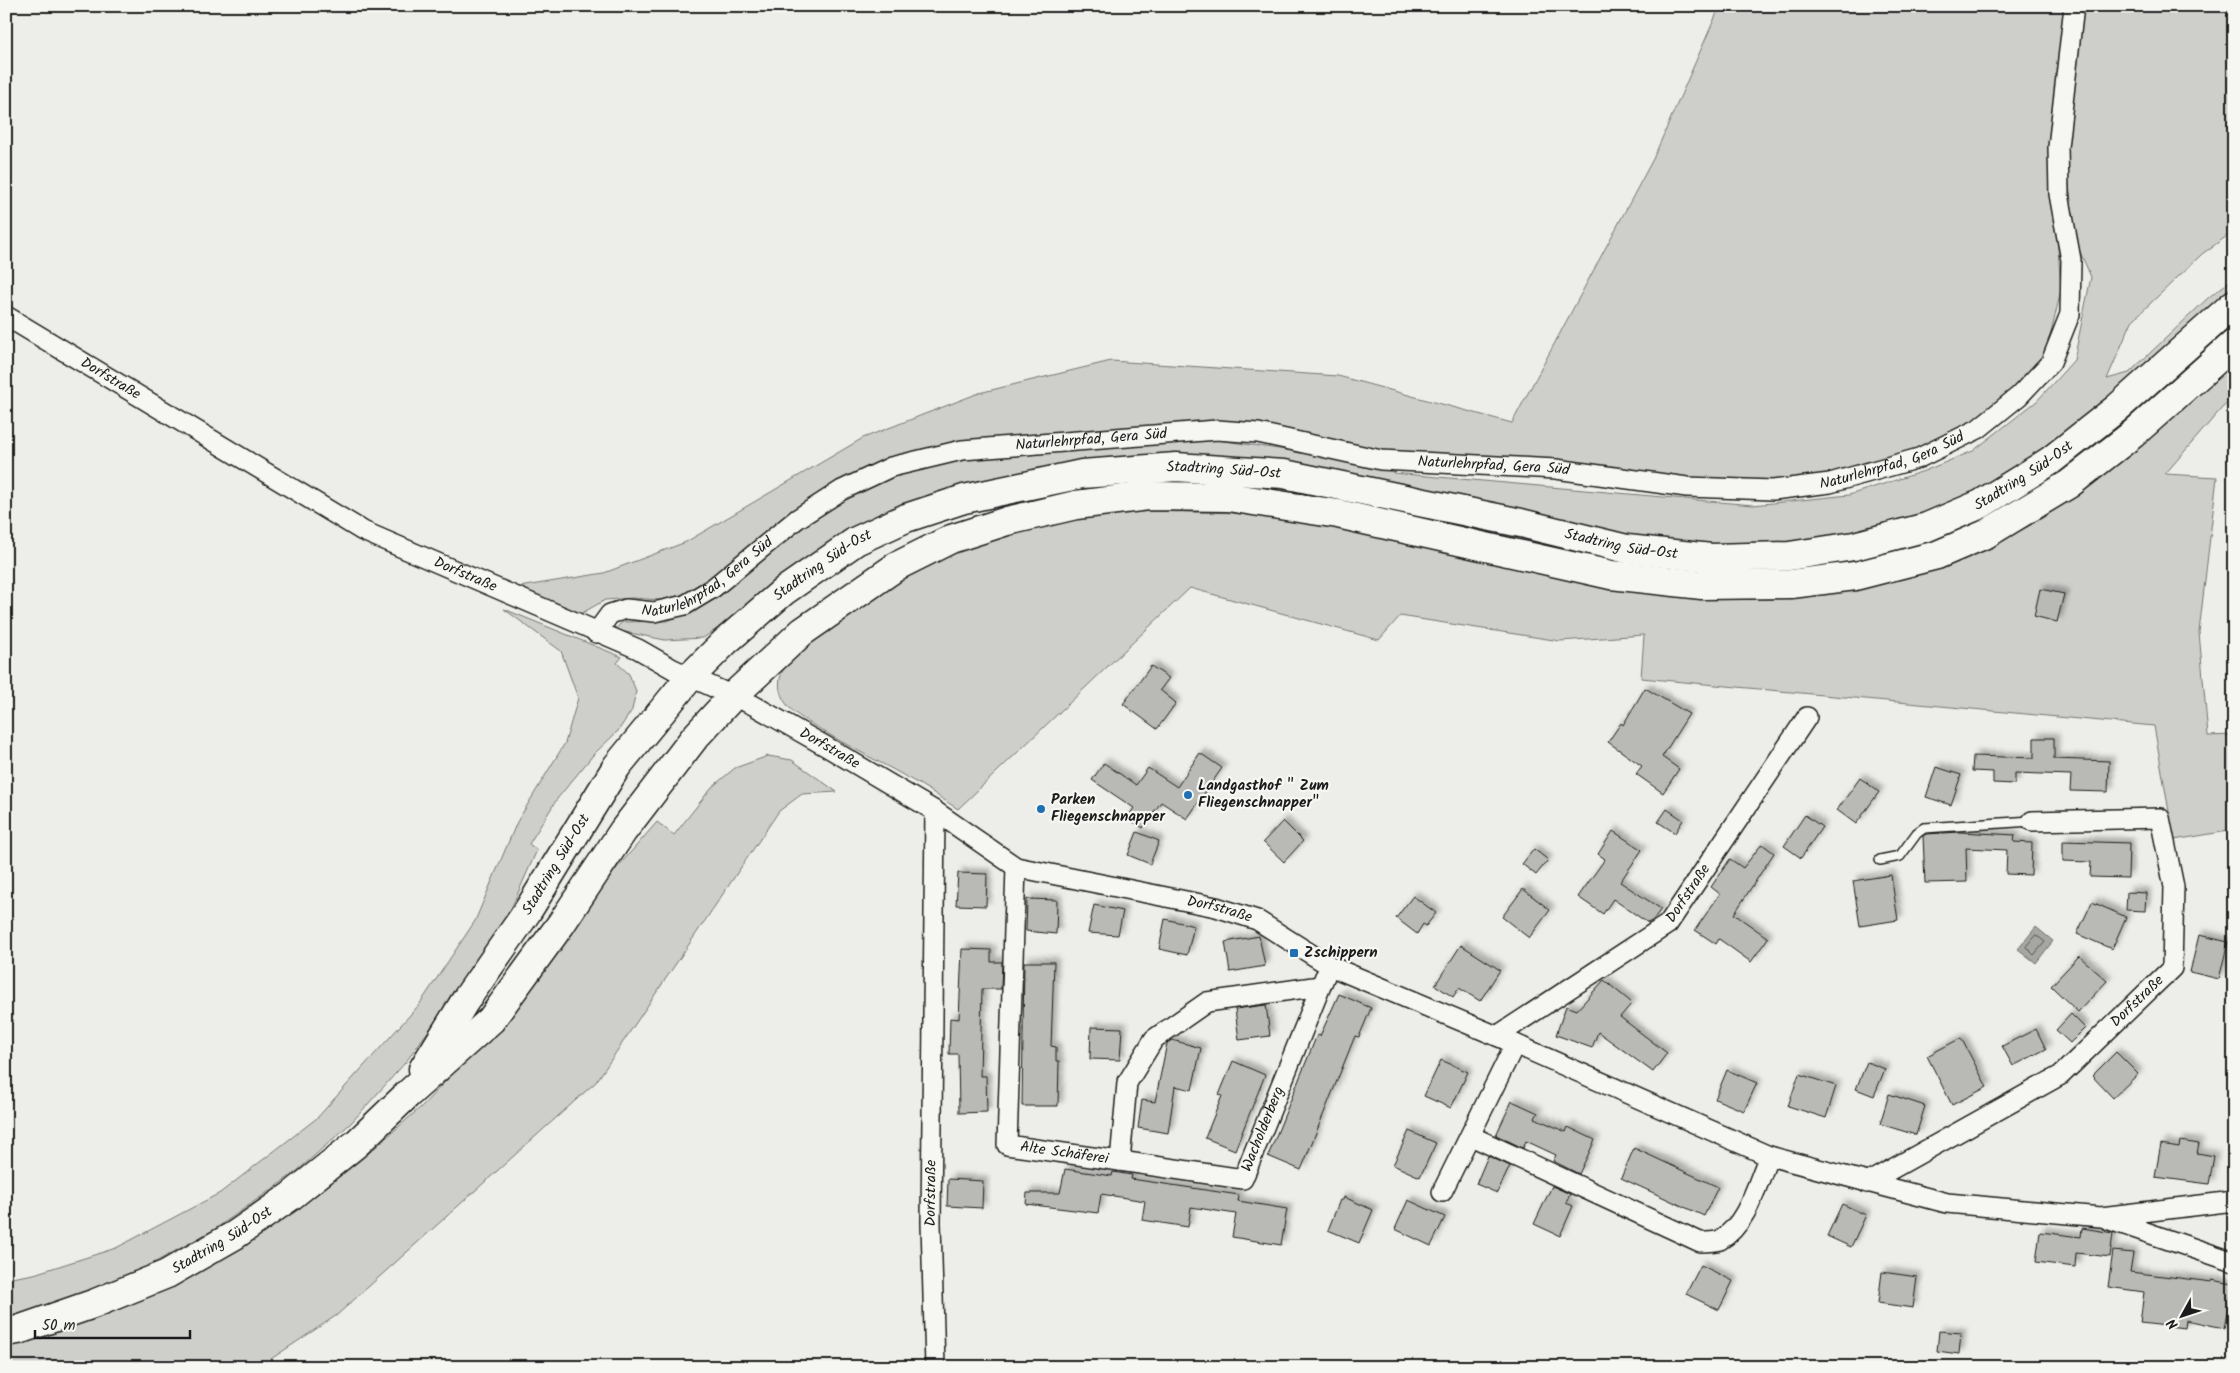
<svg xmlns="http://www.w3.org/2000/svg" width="2240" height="1373" viewBox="0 0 2240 1373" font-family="Kalam,sans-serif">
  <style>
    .green { fill: #cececb; stroke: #757574 }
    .water { fill: #a6a6a3; stroke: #6f6f6d }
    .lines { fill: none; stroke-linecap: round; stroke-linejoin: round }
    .shore { stroke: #535352; stroke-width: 1 }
    .building { fill: #b9b9b6; stroke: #1c1c1c; filter: url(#shadow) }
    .service-casing { stroke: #1c1c1c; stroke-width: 12 }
    .minor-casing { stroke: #1c1c1c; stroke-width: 22 }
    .primary-casing { stroke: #1c1c1c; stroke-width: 31 }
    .service { stroke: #f6f6f2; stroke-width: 9 }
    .minor { stroke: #f6f6f2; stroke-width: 19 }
    .primary { stroke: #f6f6f2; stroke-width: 28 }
    .poi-dot { fill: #1f6fb2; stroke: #f6f6f2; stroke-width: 2 }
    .labels { text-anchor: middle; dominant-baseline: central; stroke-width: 4.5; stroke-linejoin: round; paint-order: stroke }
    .street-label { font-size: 15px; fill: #1c1c1c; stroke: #f6f6f2 }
    .poi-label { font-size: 15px; font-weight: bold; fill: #1c1c1c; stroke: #f6f6f2; text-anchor: start }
  </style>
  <defs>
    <filter id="shadow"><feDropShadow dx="4.5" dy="-4.5" stdDeviation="2.5" flood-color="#0004"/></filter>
  </defs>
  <rect width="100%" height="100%" fill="#edede9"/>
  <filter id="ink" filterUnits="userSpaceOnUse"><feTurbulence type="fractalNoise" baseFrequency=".02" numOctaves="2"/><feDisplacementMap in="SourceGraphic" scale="10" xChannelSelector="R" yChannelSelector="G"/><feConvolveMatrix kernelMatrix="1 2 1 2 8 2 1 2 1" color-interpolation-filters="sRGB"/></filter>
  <g filter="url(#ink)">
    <path class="green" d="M1720,6H2065L2049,185L2058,248L2061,290L2049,342L2031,376L1971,423L1936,444L1840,475L1771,484L1694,480L1504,458L1381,451L1274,431L1034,436L940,445L891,459L829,487L794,511L719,574L685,594L660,600L633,598L605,600L577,616L513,588L604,573L686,542L863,438L979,393L1111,361L1338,376L1512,423L1653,159Z
      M2083,6H2234V231L2202,254L2132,321L2107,379L2129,373L2209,297L2234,278V288L2126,387L2043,453L1960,500L1919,517L1809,542L1709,546L1638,538L1388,482L1007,477L729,621L703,638L665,640L615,630L622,622L667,621L692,612L719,597L786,538L824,511L878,480L961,458L1218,440L1394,466L1393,473L1753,505L1849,495L1924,471L1973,451L2037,401L2074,360L2091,277L2075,240L2065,147Z
      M2234,361V398L2222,408L2165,474L2217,477L2199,632L2208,736L2234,735V830L2174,840L2154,726L1641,678L1644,635L1560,641L1400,616L1379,640L1190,588L958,809C945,801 933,792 919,784C885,764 848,747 815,726C804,719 792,713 785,702C774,685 781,671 791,656L915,568L967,545L1076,517L1137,511L1244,513L1367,533L1622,590L1712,599H1772L1830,593L1878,584L1986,547L2029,526L2128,457Z
      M504,609L622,657L617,663L629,674L636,691L632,710L618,731L594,754L557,799L529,844L537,850L510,911L469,975L405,1063L351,1123L296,1172L215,1229L141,1270L53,1306L6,1317V1279L34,1274L116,1248L220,1193L317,1118L419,1005L475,921L517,822L565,743L578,698L561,651Z
      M768,756L792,760L837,792L802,794L779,811L596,1082L337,1315L259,1367H6V1343L234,1251L301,1207L362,1159L421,1107L467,1059L528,988L616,869L657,822L674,835L712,787L735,768Z"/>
    <path class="water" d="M2036,927L2053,941L2036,963L2018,949Z"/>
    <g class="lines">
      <path class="shore" d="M2036,935L2045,942L2034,955L2026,947Z"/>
    </g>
    <path class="building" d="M2040,589L2064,594L2057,622L2034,616Z
      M1151,666L1169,678L1160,690L1176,703L1157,729L1123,704Z
      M1645,688L1689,714L1662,757L1679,769L1663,793L1636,774L1642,766L1608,742L1621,723L1623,725Z
      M2034,738H2054V759L2109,761L2108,792L2070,791L2071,775L2015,773V784L1993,783V772L1972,771L1973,756L2034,758Z
      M1200,753L1222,768L1187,819L1161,802L1143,828L1127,818L1134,808L1092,780L1104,763L1136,785L1148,768L1177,787Z
      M1936,767L1961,775L1951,805L1926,797Z
      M1860,778L1879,792L1856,824L1837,810Z
      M1667,809L1683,820L1675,833L1658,822Z
      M1805,815L1822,827L1801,858L1784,846Z
      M1283,821L1303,841L1284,862L1263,842Z
      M1613,831L1642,850L1620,882L1661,909L1653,920L1648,923L1613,899L1603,914L1578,897L1605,859L1598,854Z
      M1137,832L1159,841L1150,864L1128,855Z
      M1960,832L2015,835L2014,842L2032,843L2031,875L2006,874L2007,850L1966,848L1967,882L1925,883L1923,836L1926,834Z
      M2063,841L2129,843L2128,878L2090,877L2091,862L2063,861Z
      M1762,844L1774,853L1734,914L1768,938L1751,962L1719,939L1716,944L1695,930L1720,894L1711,887L1730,859L1743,868Z
      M1534,849L1548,860L1536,875L1522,864Z
      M958,873L987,874L986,906L956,905Z
      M1891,875L1898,920L1860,926L1853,881Z
      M1523,889L1550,910L1529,938L1502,917Z
      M2127,892L2146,893L2145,911L2126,910Z
      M1413,896L1436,913L1426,926L1423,924L1417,934L1396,918Z
      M1027,899L1057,900L1056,934L1026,931Z
      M2092,902L2126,917L2112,949L2077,934Z
      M1094,905L1123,911L1118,935L1088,933Z
      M1165,919L1194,926L1187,955L1159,949Z
      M2199,935L2228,942L2219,979L2190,972Z
      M1259,936L1265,966L1230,972L1225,942Z
      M1461,945L1500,970L1480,1001L1459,988L1453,997L1435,985Z
      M962,949L991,950V962H1002L1001,989H982L980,1076H986L987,1112L959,1113L958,1054H949L950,1018L959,1019Z
      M2079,956L2107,981L2078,1012L2051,986Z
      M1024,962H1054L1051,1046L1056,1047V1061H1059L1058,1106H1022Z
      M1604,980L1632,1003L1620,1017L1667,1053L1653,1072L1598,1032L1592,1048L1556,1035L1566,1006L1577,1010Z
      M1339,994L1371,1008L1359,1037L1355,1036L1301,1170L1268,1156L1317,1035L1320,1036Z
      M1266,1005L1270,1036L1239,1040L1235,1009Z
      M2071,1014L2085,1028L2070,1043L2056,1030Z
      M1091,1027L1122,1028L1120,1060L1090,1059Z
      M2036,1029L2046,1049L2013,1066L2002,1046Z
      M1961,1038L1987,1087L1952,1105L1927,1056Z
      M1172,1040L1201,1048L1192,1090L1175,1086L1168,1133L1138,1128L1142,1100L1155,1102L1167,1043Z
      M2116,1052L2138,1074L2113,1098L2092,1076Z
      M1441,1060L1468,1072L1451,1108L1424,1096Z
      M1233,1061L1265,1075L1235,1150L1205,1138L1222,1096L1219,1095Z
      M1867,1062L1885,1069L1874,1096L1856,1089Z
      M1727,1070L1757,1083L1744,1111L1715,1099Z
      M1799,1074L1836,1086L1826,1118L1788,1106Z
      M1889,1094L1925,1106L1916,1135L1880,1124Z
      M1512,1101L1538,1113L1535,1118L1566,1132L1568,1127L1595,1140L1579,1174L1553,1161L1556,1155L1526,1141L1523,1148L1496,1135Z
      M1409,1131L1436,1143L1420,1177L1393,1165Z
      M2180,1141L2199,1144L2197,1153L2214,1156L2209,1184L2155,1177L2161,1144L2179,1147Z
      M1634,1148L1718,1187L1704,1216L1621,1178Z
      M1488,1156L1510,1166L1497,1193L1476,1184Z
      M1065,1169L1112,1176L1113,1172L1132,1175L1131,1179L1239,1195L1238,1201L1287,1209L1281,1245L1232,1237L1236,1214L1191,1207L1188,1227L1142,1220L1145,1201L1101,1194L1098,1213L1026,1204L1027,1193H1060Z
      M948,1179L983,1181L982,1208L947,1206Z
      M1552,1186L1570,1194L1566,1203L1573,1206L1560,1236L1534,1224Z
      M1344,1197L1373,1210L1359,1243L1328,1230L1340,1200H1343Z
      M1408,1200L1445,1217L1431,1246L1395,1229Z
      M1842,1204L1866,1215L1851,1247L1827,1236Z
      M2082,1228L2113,1233L2110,1257L2076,1253L2075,1267L2036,1262L2040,1232L2081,1237Z
      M2113,1251L2133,1253L2130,1272L2212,1282V1280L2233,1284L2224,1328L2186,1320L2185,1328L2140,1323L2144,1292L2108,1287Z
      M1701,1265L1733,1281L1719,1310L1686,1294Z
      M1882,1272L1917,1277L1913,1308L1878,1303Z
      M1939,1331L1961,1333L1959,1354L1937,1351Z"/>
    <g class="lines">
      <g class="service-casing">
        <path id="service" d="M1880,860L1900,856L1917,833L1924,828L2032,821"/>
      </g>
      <g class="minor-casing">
        <g id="minor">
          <path id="s1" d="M6,316L363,531L638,649L673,669L753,705L827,747L935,811L1016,867L1216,907L1257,920L1330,966L1497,1036L1769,1156L1947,1203L2101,1217L2234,1201"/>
          <path id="s2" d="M596,633L610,614L626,609L654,612L685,605L713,588L797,519L842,490L891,467L962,450L1217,430L1258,433L1381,460L1556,469L1687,487L1773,490L1830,483L1919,458L1978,429L2019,396L2051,362L2070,314L2071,260L2059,194L2058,147L2074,6"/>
          <path id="s3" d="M1016,867L1007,1145L1120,1161L1127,1083L1154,1039L1207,1002L1320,986"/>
          <path id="s4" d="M1497,1036L1668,924L1807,717"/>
          <path d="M1471,1136L1700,1242C1706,1242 1715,1242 1720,1240C1748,1224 1757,1183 1769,1156"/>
          <path id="s5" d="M1120,1161L1243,1179L1325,976"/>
          <path id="s6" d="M1867,1183L2061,1075L2172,968L2174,887L2160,818L2032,821"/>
          <path d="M1442,1192L1515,1044"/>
          <path d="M2107,1219L2234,1262"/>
          <path id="s7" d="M935,1367L931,1223L935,811"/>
        </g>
      </g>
      <g class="primary-casing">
        <g id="primary">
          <path id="s8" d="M423,1069L465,1001L527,912L617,766L690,677L725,642L784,591L856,541L906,518L964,499L1082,474L1176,467L1284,474L1521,523L1627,549L1711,558L1789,556L1854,546L1927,527L1981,504L2050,461L2116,409L2234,304"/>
          <path id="s9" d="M6,1332L18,1330L93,1304L167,1274L235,1235L291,1196L357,1143L408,1094L491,1020L561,924L623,831L695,737L733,696L802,632L897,566L951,539L1007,521L1076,505L1148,496L1228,497L1338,514L1611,575L1702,585L1791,584L1855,576L1937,555L1986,534L2069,484L2133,434L2234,344"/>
        </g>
      </g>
      <use href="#service" class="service"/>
      <use href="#minor" class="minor"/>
      <use href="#primary" class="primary"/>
    </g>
  </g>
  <g class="poi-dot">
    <circle cx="1188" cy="795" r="5"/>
    <circle cx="1041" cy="809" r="5"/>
    <rect x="1289" y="948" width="10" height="10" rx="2.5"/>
  </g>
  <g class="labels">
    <g class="street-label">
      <text stroke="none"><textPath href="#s1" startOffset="122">Dorfstraße</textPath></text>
      <text stroke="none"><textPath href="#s2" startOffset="552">Naturlehrpfad, Gera Süd</textPath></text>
      <text stroke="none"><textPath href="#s2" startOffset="1362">Naturlehrpfad, Gera Süd</textPath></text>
      <text stroke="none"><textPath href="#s2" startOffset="958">Naturlehrpfad, Gera Süd</textPath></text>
      <text stroke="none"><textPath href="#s8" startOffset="1069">Stadtring Süd-Ost</textPath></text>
      <text stroke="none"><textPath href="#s8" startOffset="1894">Stadtring Süd-Ost</textPath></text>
      <text stroke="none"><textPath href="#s8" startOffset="1474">Stadtring Süd-Ost</textPath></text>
      <text stroke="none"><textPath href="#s8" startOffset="649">Stadtring Süd-Ost</textPath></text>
      <text stroke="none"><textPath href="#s2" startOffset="132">Naturlehrpfad, Gera Süd</textPath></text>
      <text stroke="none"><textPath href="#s1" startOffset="528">Dorfstraße</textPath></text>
      <text stroke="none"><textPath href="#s1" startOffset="932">Dorfstraße</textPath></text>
      <text stroke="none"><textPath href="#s8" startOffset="244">Stadtring Süd-Ost</textPath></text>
      <text stroke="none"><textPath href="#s4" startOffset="241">Dorfstraße</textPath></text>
      <text stroke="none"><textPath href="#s1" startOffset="1361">Dorfstraße</textPath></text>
      <text stroke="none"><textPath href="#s6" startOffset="328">Dorfstraße</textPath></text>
      <text stroke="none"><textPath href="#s5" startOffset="178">Wacholderberg</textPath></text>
      <text stroke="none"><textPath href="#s3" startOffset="336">Alte Schäferei</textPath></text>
      <text stroke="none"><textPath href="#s7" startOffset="174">Dorfstraße</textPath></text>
      <text stroke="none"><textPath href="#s9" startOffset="236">Stadtring Süd-Ost</textPath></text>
    </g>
    <g class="poi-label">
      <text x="1198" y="786">Landgasthof " Zum<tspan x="1198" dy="17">Fliegenschnapper"</tspan></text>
      <text x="1051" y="800">Parken<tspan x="1051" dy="17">Fliegenschnapper</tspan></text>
      <text x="1304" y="953">Zschippern</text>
    </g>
  </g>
  <rect width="2240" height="1373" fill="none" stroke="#f6f6f2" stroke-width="25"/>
  <rect x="12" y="12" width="2215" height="1348" fill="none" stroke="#1c1c1c" stroke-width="2" filter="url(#ink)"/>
  <g transform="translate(2182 1316) rotate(230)" stroke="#f6f6f2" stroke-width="4" paint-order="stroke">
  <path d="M0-4L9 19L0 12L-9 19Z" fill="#1c1c1c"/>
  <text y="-8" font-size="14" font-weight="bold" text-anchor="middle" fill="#1c1c1c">N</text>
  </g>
  <path d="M35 1330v8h155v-8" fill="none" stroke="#1c1c1c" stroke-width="2.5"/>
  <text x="42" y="1330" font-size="15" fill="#1c1c1c" stroke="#f6f6f2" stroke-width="4" paint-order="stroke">50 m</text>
</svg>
